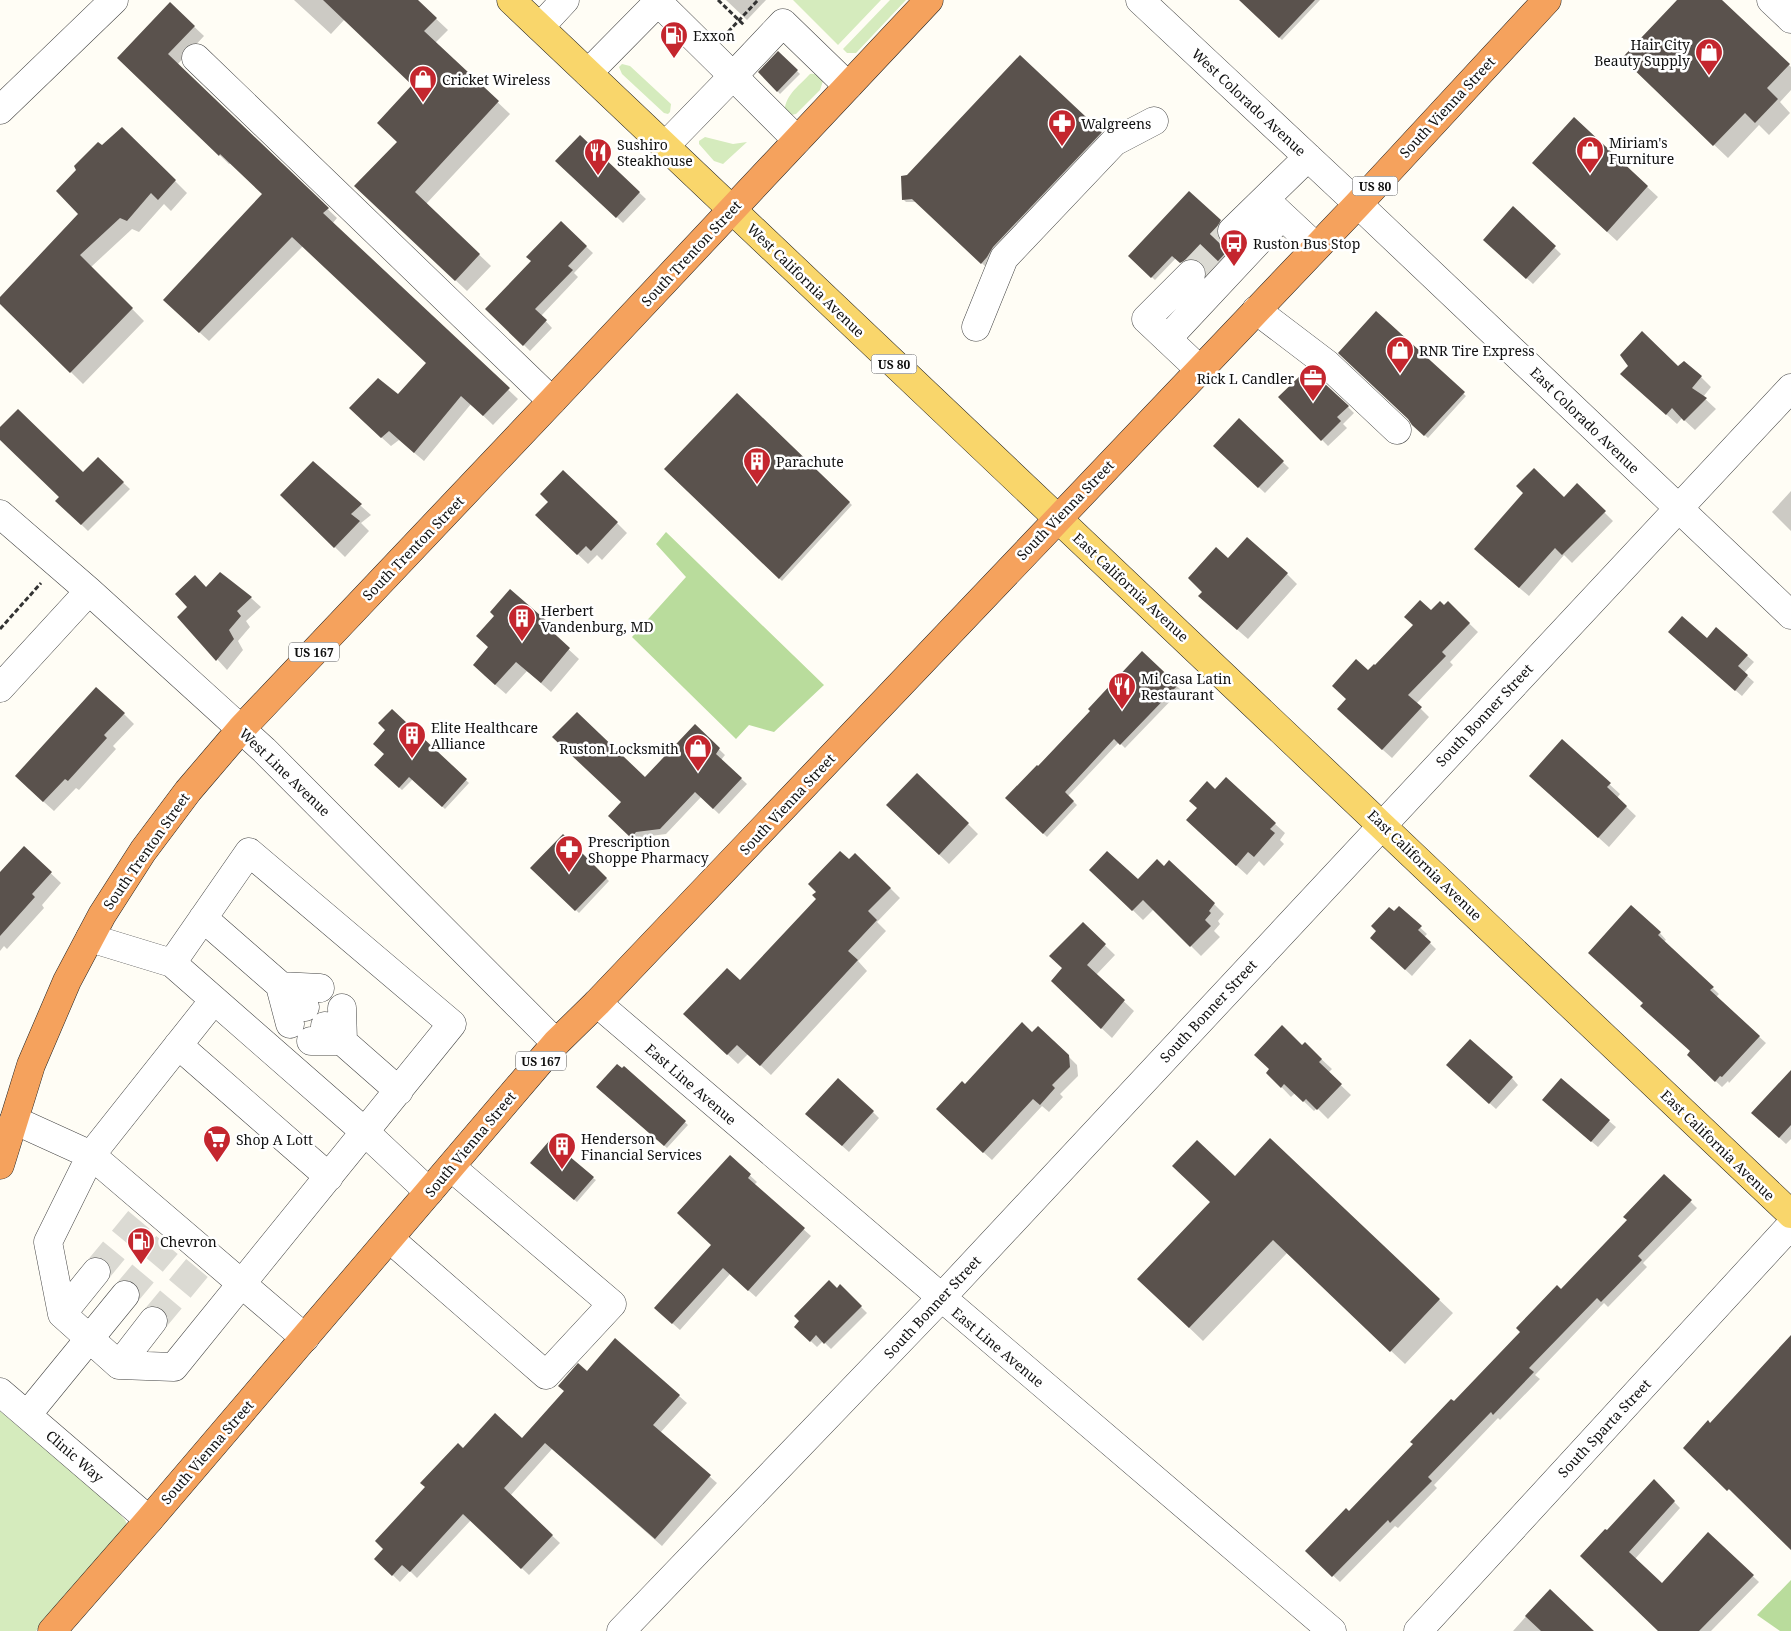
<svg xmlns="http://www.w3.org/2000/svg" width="1791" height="1631" viewBox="0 0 1791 1631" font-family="'Noto Serif',serif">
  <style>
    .green { fill: #d5ebbd }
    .forest { fill: #b9dc9c }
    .shadow { fill: #0003 }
    .building { fill: #5a524d }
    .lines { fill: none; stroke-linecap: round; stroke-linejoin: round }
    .minor-tunnel { stroke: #dbdad3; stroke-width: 28; stroke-dasharray: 28 14; stroke-linecap: butt }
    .minor-casing { stroke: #444; stroke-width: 29 }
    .major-casing { stroke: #222; stroke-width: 29 }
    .highway-casing { stroke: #222; stroke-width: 29 }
    .path { stroke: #333; stroke-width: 3; stroke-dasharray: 5 2.5; stroke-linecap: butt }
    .minor { stroke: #fff; stroke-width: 28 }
    .major { stroke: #f9d66b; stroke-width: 28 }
    .highway { stroke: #f5a25d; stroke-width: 28 }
    .labels { text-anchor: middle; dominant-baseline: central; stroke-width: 5; stroke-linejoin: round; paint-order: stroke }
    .shield { fill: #fff; stroke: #585858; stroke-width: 1 }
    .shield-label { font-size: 12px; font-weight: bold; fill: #111 }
    .poi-label { font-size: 14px; fill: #111; stroke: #fff; text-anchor: start }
    .street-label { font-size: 14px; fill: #111; stroke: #fff }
  </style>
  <rect width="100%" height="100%" fill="#fffdf5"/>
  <path class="green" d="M793,0H881L838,45Z
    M890,0H906L856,53H847L843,49Z
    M622,64L630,66L671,104L670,112L668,114L664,113L622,74L619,67Z
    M810,74C816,73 819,76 823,81L820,90L796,114L791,115L785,111C784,96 801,84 810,74Z
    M705,137L733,144L747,142L723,164L714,161L699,144V141Z
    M0,1411L114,1508L125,1520L127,1524L36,1631H0Z"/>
  <path class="forest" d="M666,532L824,685L774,732L749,725L736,739L632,637L686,577L656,544Z
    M1791,1580V1631H1780L1757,1615Z"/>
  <path class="shadow" d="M294,0H416L448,30L435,43L510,114L426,204L491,266L467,291L368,198L398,142L414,85L345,19L331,34Z
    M726,0H766L747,20Z
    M1240,0H1320L1282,40Z
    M1679,0H1721L1791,67V90L1780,102L1790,113L1769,135L1759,125L1728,158L1637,72Z
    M170,4L204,36L177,65L337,218L332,224L518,399L493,425L471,404L424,461L399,440L391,446L360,418L398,396L427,363L303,246L209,341L174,309L263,194L231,163L229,164L128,68Z
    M778,52L800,74L780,94L760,72Z
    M1020,57L1104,136L985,266L916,202H906L903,199L908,177Z
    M1574,119L1658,197L1617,241L1543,173Z
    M122,128L187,193L171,211L164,204L139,232L132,229L91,267L144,321L83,384L0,302V299L80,214L102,147Z
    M580,137L646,199L623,223L557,160Z
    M1189,193L1223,224L1219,231V239L1223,244L1234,250L1210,276L1204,264L1200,262L1191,261L1184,265L1176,258L1155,280L1129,256Z
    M1513,207L1561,254L1533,284L1491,246Z
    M561,223L593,253L574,273L578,277L541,316L552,328L530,351L487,309L532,261Z
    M1376,313L1466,396L1428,438L1413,425Z
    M1629,366L1678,367L1701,377L1711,387L1703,397L1716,409L1695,430L1682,418L1677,424L1632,383Z
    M737,395L852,505L782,581L665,469Z
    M1280,397L1348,407L1354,413L1343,424L1347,428L1328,446Z
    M1239,420L1289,468L1265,493L1215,446Z
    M0,429L83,474L98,459L130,489L88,531L57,501L61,497L0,438Z
    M313,463L371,515L361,523L369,531L345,557L282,495Z
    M1577,485L1613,521L1572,563L1564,555L1529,596L1484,558L1564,499Z
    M1791,491V531L1772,512Z
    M617,523L627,533L602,560L597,555L588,564L547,525Z
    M1228,560L1287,574L1297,584L1248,639L1210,606Z
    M207,589L251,598L261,607L246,621L250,627L238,641L243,650L227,670L179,617Z
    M1448,603L1478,632L1450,662L1453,665L1416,704L1429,717L1392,758L1347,718L1368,672L1431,612L1444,607Z
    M495,616L547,623L557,632L554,636L579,659L551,692L527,671L506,694L484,675Z
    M1716,628L1754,662L1744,673L1754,682L1742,696L1676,639H1707Z
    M1142,653L1181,690L1125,748L1119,742L1068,796L1077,805L1047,837L1007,798L1038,768L1092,711Z
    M392,710L469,783L445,809L413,779L402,790L375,765L386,754Z
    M124,714L134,724L113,746L116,749L79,790L76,788L54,811L26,786Z
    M695,726L725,755L721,760L747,784L719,814L701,797L666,834L642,837L637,842L610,816Z
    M1562,741L1620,794L1617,798L1636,816L1609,847L1541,786Z
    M1215,791L1275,824L1285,833L1280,840L1284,844L1264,866L1259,861L1247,875L1197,830Z
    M897,815L968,824L978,834L949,864Z
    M563,836L609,881L579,913L532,868Z
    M24,848L61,883L42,905L44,908L7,949L4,946L0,951V874Z
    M1165,868L1214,904L1224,914L1218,921L1220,924L1214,931L1220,937L1201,956L1154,909L1143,920L1091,870L1138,881Z
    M890,888L900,898L877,922L886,931L858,961L867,971L771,1075L748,1054L738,1064L695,1024L740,982L818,899Z
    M1399,908L1427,934L1424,937L1436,949L1412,976L1378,944L1394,913Z
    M1083,924L1115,955L1096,975L1134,1011L1112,1038L1062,991L1064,969Z
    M1660,933L1666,940L1663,942L1719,994L1716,997L1766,1043L1729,1083L1728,1081L1722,1087L1695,1062L1692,1052L1645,1003L1596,959Z
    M1032,1033L1068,1056L1077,1065L1078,1076L1060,1094L1063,1097L1049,1112L1042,1106L992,1160L946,1118L965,1086Z
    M1305,1044L1332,1069L1328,1073L1351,1095L1328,1119L1317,1108L1314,1111L1295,1093L1291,1097L1268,1073Z
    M624,1068L688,1125L667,1148L598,1087Z
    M1454,1071L1512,1078L1518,1085L1496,1109Z
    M1791,1072V1139L1786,1144L1759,1119Z
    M1561,1080L1616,1127L1598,1147L1550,1106Z
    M873,1112L879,1118L849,1152L814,1121Z
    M1271,1140L1453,1313L1405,1364L1287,1253L1203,1341L1152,1292L1235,1178Z
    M730,1157L757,1182L754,1185L811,1236L756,1297L730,1274L680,1330L663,1315L713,1245Z
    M535,1166L593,1178L596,1180L577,1202Z
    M1664,1176L1697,1208L1643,1263L1647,1267L1608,1307L1604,1303L1535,1375L1540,1379L1500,1420L1498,1418L1434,1485L1437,1488L1398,1528L1395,1526L1340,1582L1307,1551L1349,1513L1561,1291L1629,1220Z
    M840,1286L867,1313L831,1349L823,1341L817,1347L796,1327Z
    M1791,1336V1549L1685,1447L1710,1424Z
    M616,1340L687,1403L660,1433L717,1483L662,1546L552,1449L510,1496L560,1543L529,1575L471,1520L417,1578L410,1571L400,1582L376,1559L463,1450L522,1440L587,1372Z
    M1654,1481L1680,1508L1635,1559L1662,1585L1708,1534L1759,1582L1711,1631H1660L1607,1532Z
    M1550,1590L1592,1631H1513Z"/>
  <path class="building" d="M323,0H418L437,18L424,31L499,101L415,192L480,254L455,281L354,186L397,142L377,123L412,85Z
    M1239,0H1315L1279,38Z
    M1677,0H1722L1790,64L1767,88L1778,99L1755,123L1745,113L1713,146L1622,58Z
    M170,2L195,26L168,54L329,208L323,213L510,388L483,416L461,396L414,453L389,431L381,438L349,408L378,378L398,394L426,363L292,237L199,333L163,300L262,194L220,154L219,156L117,58Z
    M778,51L798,70L777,92L758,72Z
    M1020,55L1102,132L993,247L987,257L981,264L912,199L902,200L901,176L907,175Z
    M1574,117L1648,186L1607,232L1532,163Z
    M122,127L176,180L158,200L151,193L127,221L120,218L80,255L133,308L70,373L0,304V297L78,214L56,191L76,170L74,166L98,142L102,145Z
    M580,135L640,192L616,218L555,161Z
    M1189,191L1221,220L1217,227V235L1221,242L1227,246H1232L1206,274V270L1202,263L1196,259H1187L1180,263L1172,256L1151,278L1128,256Z
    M1513,206L1556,246L1526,279L1483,240Z
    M561,221L587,246L568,266L573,270L535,309L547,320L523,346L485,309L531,261L526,257Z
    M1376,311L1465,392L1424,436L1412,425L1408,419L1338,353Z
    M1642,331L1678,366L1684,361L1702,376L1692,388L1707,398L1684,421L1672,408L1666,415L1620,374L1628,366L1620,355Z
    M1311,371L1349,406L1337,417L1341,421L1321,441L1278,397L1303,373L1306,376Z
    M737,393L850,502L779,579L664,469Z
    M18,409L83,472L98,457L124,482L81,525L55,501L59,497L0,440V427Z
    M1239,418L1284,461L1258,488L1213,446Z
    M313,461L362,504L351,514L360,521L334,548L280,495Z
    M1534,468L1564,497L1577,483L1606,511L1562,555L1555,548L1519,588L1474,549L1523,493L1516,486Z
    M563,470L618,522L591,551L586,546L577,555L535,515L548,502L540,494Z
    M1247,537L1288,573L1237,630L1198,596L1202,592L1188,578L1216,547L1228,558Z
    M220,572L252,597L237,611L241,616L229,630L234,639L216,661L177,617L187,607L175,594L195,575L206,587Z
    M510,589L548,622L545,625L570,648L541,683L516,662L495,685L473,665L488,647L476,636L494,616L490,612Z
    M1420,600L1431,610L1440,601L1444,605L1448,601L1470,623L1442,652L1446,656L1408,695L1422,707L1382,750L1337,709L1346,699L1332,686L1356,659L1368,670L1374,664L1375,665L1413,625L1404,617Z
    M1682,616L1707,638L1716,627L1748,655L1738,666L1748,675L1735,691L1668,632Z
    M1142,651L1178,685L1120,745L1114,739L1065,792L1074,801L1043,834L1005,798L1037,765L1038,766L1090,711L1088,709Z
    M96,687L125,713L104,735L107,738L68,781L65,779L43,802L15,776Z
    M392,709L467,779L442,807L409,777L399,788L374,765L384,754L373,744L385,730L378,723Z
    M577,712L645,777L695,724L720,748L716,754L742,778L713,809L695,792L660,829L636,832L631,838L608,816L621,802L552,737Z
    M1562,739L1611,783L1607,787L1627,806L1598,838L1529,776Z
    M917,773L969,823L939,855L886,805Z
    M1226,777L1276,823L1270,829L1275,833L1254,857L1248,852L1236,866L1186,820L1197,808L1189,801L1207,781L1215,789Z
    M563,834L607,878L575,911L530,868Z
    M24,846L52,872L32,894L35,897L0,936V872Z
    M840,851L849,859L855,853L891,888L868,911L877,920L848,951L858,960L760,1066L737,1045L727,1055L683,1014L727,968L740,980L816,899L812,895L816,892L808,884Z
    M1107,851L1138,879L1157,859L1164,866L1169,860L1215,903L1209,911L1211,913L1205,920L1211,926L1190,947L1143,900L1132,911L1089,870Z
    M1631,905L1661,932L1658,935L1714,987L1710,990L1760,1036L1722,1077L1720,1076L1715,1082L1687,1055L1690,1051L1640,1006L1643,1003L1588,953Z
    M1399,906L1422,926L1418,930L1431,942L1405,970L1370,938L1376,931L1371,926L1389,907L1394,911Z
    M1083,922L1106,944L1087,965L1125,1000L1101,1029L1051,981L1062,968L1049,956Z
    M1022,1022L1032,1032L1038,1026L1069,1055L1070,1067L1052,1085L1055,1088L1040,1105L1033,1099L983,1153L936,1109L962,1081L965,1084Z
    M1282,1025L1302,1045L1305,1042L1322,1059L1319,1062L1342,1084L1317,1110L1306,1099L1303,1102L1284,1084L1281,1088L1266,1073L1269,1069L1254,1055Z
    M1470,1039L1513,1077L1489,1104L1446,1065Z
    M617,1064L622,1068L624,1066L686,1121L664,1146L596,1087Z
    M1791,1070V1125L1779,1138L1751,1113Z
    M838,1078L874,1111L842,1146L805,1114Z
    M1561,1078L1610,1120L1591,1142L1542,1100Z
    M1270,1138L1440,1299L1390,1352L1273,1240L1189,1328L1137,1279L1210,1202L1172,1166L1197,1140L1235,1176Z
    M550,1140L594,1177L574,1200L530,1163Z
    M730,1155L751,1174L748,1178L805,1228L748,1291L723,1268L672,1324L654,1308L711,1245L677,1213Z
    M1664,1174L1692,1200L1638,1256L1642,1260L1601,1302L1597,1298L1529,1368L1534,1372L1493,1415L1491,1412L1428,1477L1432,1481L1390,1523L1388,1520L1332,1577L1305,1551L1346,1508L1349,1511L1413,1444L1410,1442L1451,1399L1454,1401L1520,1332L1516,1328L1557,1285L1561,1289L1627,1220L1623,1217Z
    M829,1280L837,1288L840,1284L862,1306L824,1344L816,1335L810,1342L794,1327L799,1321L794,1316Z
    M1791,1335V1550L1729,1489L1727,1491L1683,1448L1708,1420L1710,1423Z
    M615,1338L680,1395L653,1425L711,1475L655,1539L545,1443L504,1488L553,1535L521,1569L463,1514L410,1572L402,1565L392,1576L374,1559L383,1549L375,1541L425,1487L420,1483L458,1443L463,1448L495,1413L522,1438L564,1391L558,1386L578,1363L587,1371Z
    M1654,1479L1675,1501L1629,1552L1662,1583L1708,1532L1754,1575L1699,1631H1658L1580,1556L1605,1529L1607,1530Z
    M1550,1589L1594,1631H1541L1525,1616Z"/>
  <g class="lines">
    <path class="minor-tunnel" d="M1191,274L1232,231
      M96,1272L139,1220
      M125,1295L167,1245
      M153,1321L197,1268"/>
    <g class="minor-casing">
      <path id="minor" d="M1140,0L1358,204L1791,615
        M1771,0L1791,19
        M540,27L565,0
        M196,58L552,401
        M588,73L658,2L733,76L665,146
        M0,110L114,0
        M797,140L733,76L783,23L848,86
        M1270,204L1316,247
        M1232,231L1308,157
        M1191,274L1146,319L1199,369
        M1256,310L1327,364L1397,430
        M976,327L1004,258L1114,142L1154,121
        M1167,339L1282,216
        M0,514L89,591L264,750L556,1043
        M0,688L89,591
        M203,918L305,1007
        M172,963L365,1132L429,1192
        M214,1000L91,1155L305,1338
        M597,1003L1332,1631
        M290,1024L280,986L320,988
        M325,1026L399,1091
        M311,1041H343L342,1008
        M178,1045L329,1177
        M14,1120L91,1155L48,1242L62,1314L119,1365L174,1367L452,1024L249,852L172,963L90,938
        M390,1239L546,1375L612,1304L451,1167
        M62,1314L96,1272
        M119,1365L153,1321
        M0,1392L149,1520
        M27,1415L125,1295
        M621,1631L941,1298L1791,388
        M1418,1631L1791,1225"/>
    </g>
    <g class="major-casing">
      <path id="major" d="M511,0L1791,1214"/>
    </g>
    <g class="highway-casing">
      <path id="highway" d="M0,1165L31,1065L67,981L102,915L143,851L188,791L241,729L552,401L929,0
        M52,1631L149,1520L556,1043L597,1003L1358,204L1547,0"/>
    </g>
    <path class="path" d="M718,0L745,26
      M728,32L758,0
      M0,629L41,583"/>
    <use href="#minor" class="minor"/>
    <use href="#major" class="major"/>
    <use href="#highway" class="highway"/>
  </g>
  <defs>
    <g id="fuel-pin" transform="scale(1.4375)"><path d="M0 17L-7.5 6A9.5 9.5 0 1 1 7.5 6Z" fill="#c4262e" stroke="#fff"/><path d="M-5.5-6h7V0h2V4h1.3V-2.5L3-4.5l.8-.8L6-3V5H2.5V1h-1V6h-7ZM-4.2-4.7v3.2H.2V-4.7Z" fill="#fff"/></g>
    <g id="shop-pin" transform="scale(1.4375)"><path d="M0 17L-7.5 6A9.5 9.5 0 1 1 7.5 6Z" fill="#c4262e" stroke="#fff"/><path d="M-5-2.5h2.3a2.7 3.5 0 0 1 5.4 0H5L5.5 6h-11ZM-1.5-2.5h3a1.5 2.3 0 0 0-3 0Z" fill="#fff"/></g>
    <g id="pharmacy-pin" transform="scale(1.4375)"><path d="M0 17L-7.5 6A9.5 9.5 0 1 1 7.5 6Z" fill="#c4262e" stroke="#fff"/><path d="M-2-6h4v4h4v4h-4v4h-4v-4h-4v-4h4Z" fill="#fff"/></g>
    <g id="restaurant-pin" transform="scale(1.4375)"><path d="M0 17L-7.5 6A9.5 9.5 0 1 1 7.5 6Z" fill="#c4262e" stroke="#fff"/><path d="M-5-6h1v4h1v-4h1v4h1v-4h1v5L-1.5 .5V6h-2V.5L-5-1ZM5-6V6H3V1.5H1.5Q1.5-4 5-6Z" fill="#fff"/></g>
    <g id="bus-pin" transform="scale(1.4375)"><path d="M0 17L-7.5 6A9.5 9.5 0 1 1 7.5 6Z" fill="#c4262e" stroke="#fff"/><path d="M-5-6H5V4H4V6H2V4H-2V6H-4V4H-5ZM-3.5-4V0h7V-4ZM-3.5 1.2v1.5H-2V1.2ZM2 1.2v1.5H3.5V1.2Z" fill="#fff"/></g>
    <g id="office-pin" transform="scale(1.4375)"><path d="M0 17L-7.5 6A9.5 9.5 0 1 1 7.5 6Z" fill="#c4262e" stroke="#fff"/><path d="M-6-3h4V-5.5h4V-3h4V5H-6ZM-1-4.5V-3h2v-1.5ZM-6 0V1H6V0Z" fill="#fff"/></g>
    <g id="building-pin" transform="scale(1.4375)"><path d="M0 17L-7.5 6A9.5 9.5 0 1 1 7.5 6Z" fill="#c4262e" stroke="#fff"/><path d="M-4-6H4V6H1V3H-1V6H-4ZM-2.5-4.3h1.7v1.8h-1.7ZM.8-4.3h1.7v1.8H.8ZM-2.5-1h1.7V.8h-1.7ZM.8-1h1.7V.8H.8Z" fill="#fff"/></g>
    <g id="supermarket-pin" transform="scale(1.4375)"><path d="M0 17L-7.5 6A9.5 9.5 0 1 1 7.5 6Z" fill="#c4262e" stroke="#fff"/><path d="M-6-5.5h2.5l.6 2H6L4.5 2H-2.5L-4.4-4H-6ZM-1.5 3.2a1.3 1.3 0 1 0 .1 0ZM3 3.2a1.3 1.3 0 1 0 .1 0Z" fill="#fff"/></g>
  </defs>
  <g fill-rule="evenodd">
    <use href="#fuel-pin" x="674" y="35"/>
    <use href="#shop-pin" x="1709" y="52"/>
    <use href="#shop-pin" x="423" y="79"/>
    <use href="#pharmacy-pin" x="1062" y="123"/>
    <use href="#shop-pin" x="1590" y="150"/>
    <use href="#restaurant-pin" x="598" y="152"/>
    <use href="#bus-pin" x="1234" y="243"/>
    <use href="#shop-pin" x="1400" y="350"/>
    <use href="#office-pin" x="1313" y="378"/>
    <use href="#building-pin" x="757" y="461"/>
    <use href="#building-pin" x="522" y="618"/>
    <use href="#restaurant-pin" x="1122" y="686"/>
    <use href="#building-pin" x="412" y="735"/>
    <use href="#shop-pin" x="698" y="748"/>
    <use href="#pharmacy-pin" x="569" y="849"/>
    <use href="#supermarket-pin" x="217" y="1139"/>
    <use href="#building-pin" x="562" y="1146"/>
    <use href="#fuel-pin" x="141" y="1241"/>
  </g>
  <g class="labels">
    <g class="shield">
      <rect x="1352.5" y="176.5" width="45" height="19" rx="4"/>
      <rect x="871.5" y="354.5" width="45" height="19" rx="4"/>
      <rect x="289" y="642.5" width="50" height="19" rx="4"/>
      <rect x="516" y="1051.5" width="50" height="19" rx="4"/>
    </g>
    <g class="shield-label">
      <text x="1375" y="186">US 80</text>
      <text x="894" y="364">US 80</text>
      <text x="314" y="652">US 167</text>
      <text x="541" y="1061">US 167</text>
    </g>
    <g class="poi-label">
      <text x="693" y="35">Exxon</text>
      <text x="1690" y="44" text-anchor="end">Hair City<tspan x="1690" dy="16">Beauty Supply</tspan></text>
      <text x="442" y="79">Cricket Wireless</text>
      <text x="1081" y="123">Walgreens</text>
      <text x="1609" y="142">Miriam's<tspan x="1609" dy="16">Furniture</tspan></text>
      <text x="617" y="144">Sushiro<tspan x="617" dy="16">Steakhouse</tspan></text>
      <text x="1253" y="243">Ruston Bus Stop</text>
      <text x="1419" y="350">RNR Tire Express</text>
      <text x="1294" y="378" text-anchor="end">Rick L Candler</text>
      <text x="776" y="461">Parachute</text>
      <text x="541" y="610">Herbert<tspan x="541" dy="16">Vandenburg, MD</tspan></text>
      <text x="1141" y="678">Mi Casa Latin<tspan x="1141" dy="16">Restaurant</tspan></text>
      <text x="431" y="727">Elite Healthcare<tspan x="431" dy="16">Alliance</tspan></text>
      <text x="679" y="748" text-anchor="end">Ruston Locksmith</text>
      <text x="588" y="841">Prescription<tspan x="588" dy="16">Shoppe Pharmacy</tspan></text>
      <text x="581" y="1138">Henderson<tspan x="581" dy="16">Financial Services</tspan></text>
      <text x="236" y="1139">Shop A Lott</text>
      <text x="160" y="1241">Chevron</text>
    </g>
    <g class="street-label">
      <text transform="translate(1249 102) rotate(43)">West Colorado Avenue</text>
      <text transform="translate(1447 107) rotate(-47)">South Vienna Street</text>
      <text transform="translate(691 253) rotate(-47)">South Trenton Street</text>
      <text transform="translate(806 280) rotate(44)">West California Avenue</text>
      <text transform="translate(1585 420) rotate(44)">East Colorado Avenue</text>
      <text transform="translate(1065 510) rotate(-46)">South Vienna Street</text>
      <text transform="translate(413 548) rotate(-46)">South Trenton Street</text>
      <text transform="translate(1131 587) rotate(43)">East California Avenue</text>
      <text transform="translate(1484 715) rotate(-47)">South Bonner Street</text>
      <text transform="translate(285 772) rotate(44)">West Line Avenue</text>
      <text transform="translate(787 804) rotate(-47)">South Vienna Street</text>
      <text transform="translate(146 851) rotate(-55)">South Trenton Street</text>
      <text transform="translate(1425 865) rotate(44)">East California Avenue</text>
      <text transform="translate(1208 1011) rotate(-47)">South Bonner Street</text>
      <text transform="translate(691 1084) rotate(41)">East Line Avenue</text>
      <text transform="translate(470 1144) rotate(-50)">South Vienna Street</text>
      <text transform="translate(1718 1145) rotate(44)">East California Avenue</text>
      <text transform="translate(932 1307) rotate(-47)">South Bonner Street</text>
      <text transform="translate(998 1347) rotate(40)">East Line Avenue</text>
      <text transform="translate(1604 1428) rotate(-47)">South Sparta Street</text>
      <text transform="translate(207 1452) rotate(-49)">South Vienna Street</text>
      <text transform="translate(75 1456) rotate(41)">Clinic Way</text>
    </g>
  </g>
</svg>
